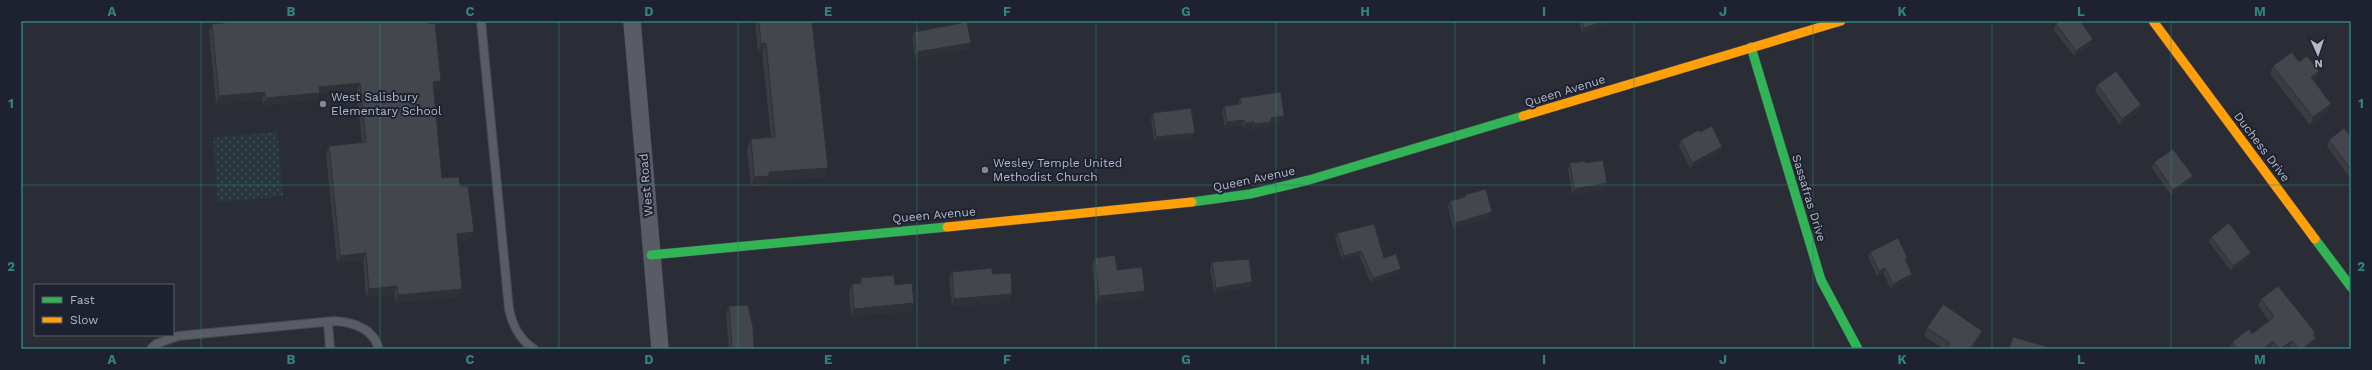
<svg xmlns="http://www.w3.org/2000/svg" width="2372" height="370" viewBox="0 0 2372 370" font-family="'Work Sans',sans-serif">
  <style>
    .park { fill: url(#park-dots) }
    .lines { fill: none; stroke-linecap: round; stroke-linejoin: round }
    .lane-casing { stroke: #46484e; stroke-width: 10 }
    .street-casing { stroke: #46484e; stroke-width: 18 }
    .fast-casing { stroke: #46484e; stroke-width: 10 }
    .slow-casing { stroke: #46484e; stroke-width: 10 }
    .lane { stroke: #595c64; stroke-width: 8 }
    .street { stroke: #595c64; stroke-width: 17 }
    .fast { stroke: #30b455; stroke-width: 9 }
    .slow { stroke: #ff9f0a; stroke-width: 9 }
    .wall { fill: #3a3c42 }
    .shaded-wall { fill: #303136 }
    .building { fill: #44464d; stroke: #303136 }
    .grid { fill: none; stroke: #308380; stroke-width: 1; stroke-opacity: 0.55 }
    .poi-dot { fill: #848793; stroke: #1e2230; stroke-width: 1.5 }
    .labels { text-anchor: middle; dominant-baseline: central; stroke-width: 4; stroke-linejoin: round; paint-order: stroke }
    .street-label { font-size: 12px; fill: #b4b8c6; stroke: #1e2230 }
    .poi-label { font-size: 12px; fill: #b4b8c6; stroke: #1e2230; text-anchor: start }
    .neatline { fill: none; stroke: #308380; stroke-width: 1.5 }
    .grid-label { font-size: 13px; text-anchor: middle; font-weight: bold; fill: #308380 }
  </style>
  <defs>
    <pattern id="park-dots" width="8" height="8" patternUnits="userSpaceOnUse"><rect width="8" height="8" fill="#28373b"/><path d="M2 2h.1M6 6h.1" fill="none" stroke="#455256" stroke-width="1.8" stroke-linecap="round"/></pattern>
  </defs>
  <rect width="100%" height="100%" fill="#2a2d35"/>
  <path class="park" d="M277,132L283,196L218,202L213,138Z"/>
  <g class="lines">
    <g class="lane-casing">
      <path id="lane" d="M481,21L509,309C512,324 520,340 534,349
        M328,322L330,349
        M151,349L156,344L178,336L334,321C353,322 373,328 379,349"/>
    </g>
    <g class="street-casing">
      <path id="street" d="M632,21L660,349"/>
    </g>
    <g class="fast-casing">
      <path id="fast" d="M1751,47L1821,280L1858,349
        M1192,202L1250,194L1309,180L1523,116
        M2315,239L2351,287
        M651,255L947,227"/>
    </g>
    <g class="slow-casing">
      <path id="slow" d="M2153,21L2315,239
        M1523,116L1841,21
        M947,227L1192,202"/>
    </g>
    <use href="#lane" class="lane"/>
    <use href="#street" class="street"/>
    <use href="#fast" class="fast"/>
    <use href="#slow" class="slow"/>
  </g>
  <path class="wall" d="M755,21H812L828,168L824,177L767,181L766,185L751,186L747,149L751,139L771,137L762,52L758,53Z
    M1579,21H1618L1582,33Z
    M212,24L438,89H434L442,178L460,186L471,240L457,241L459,297L395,303L394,294L366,297L363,261L337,263L326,154L329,146L362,143L357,90L319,94L317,100L263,105L262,100L216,104L209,32Z
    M2056,24L2091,44L2074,56L2054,30Z
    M914,32L969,49L915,58L912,37Z
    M2299,62L2319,71L2316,79L2314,81L2328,112L2310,125L2270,74L2273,66Z
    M2097,85L2141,105L2139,111L2120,125L2095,91Z
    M1240,98L1284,116L1282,122L1271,124L1269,127L1252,130V127L1243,128L1242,125L1225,128L1222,112L1224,106L1238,104Z
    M1153,113L1195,133L1193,139L1154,142L1151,119Z
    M2351,137V180L2327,146L2329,140Z
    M1681,140L1722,147L1721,152L1690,168L1679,146Z
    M2154,162L2191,181L2171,195L2152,168Z
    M1570,163H1586L1605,189L1572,194L1568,169Z
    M1465,195L1490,218L1453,228L1448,207L1450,201L1464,197Z
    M1337,233L1384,258L1399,274L1371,283L1359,255L1342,260L1335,237Z
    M2211,237L2249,258L2231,271L2209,242Z
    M1870,252L1906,262L1912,274L1910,279L1891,289L1883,273L1877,276L1868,257Z
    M1095,258L1117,270L1142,298L1096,304L1092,265Z
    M1212,262L1252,282L1250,287L1214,293L1210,268Z
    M952,272L992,274L1010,302L952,306L949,279Z
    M861,278L895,285L911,311L851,316L849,292L852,284H859Z
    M2261,299L2315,332L2314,335V346L2309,349H2289V348L2288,349H2271V348L2270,349H2229L2232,342L2252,334L2269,321L2258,306Z
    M729,306L754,349H729L726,314Z
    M1927,328L1982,331L1980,338L1973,349H1944L1924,336Z"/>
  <path class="shaded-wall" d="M1604,21H1618L1582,33L1584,28Z
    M2093,39L2091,44L2074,56L2076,51Z
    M766,43L762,52L758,53L761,44Z
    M971,43L969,49L915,58L917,52Z
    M2319,71L2316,79L2308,85L2311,77Z
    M441,81L438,89H430L433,82Z
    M360,83L357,90L319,94L317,100L263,105L266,98L319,87Z
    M265,92L262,100L216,104L219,96Z
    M2331,104L2328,112L2310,125L2313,117Z
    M2141,105L2139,111L2120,125L2122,119Z
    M1284,116L1282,122L1271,124L1269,127L1252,130L1254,124L1271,118Z
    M1244,120L1242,125L1225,128L1227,122Z
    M1254,122L1252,127L1243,128L1245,123Z
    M1195,133L1193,139L1154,142L1156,137Z
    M1722,147L1721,152L1690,168L1692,163Z
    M828,168L824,177L767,181L766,185L751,186L754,177L769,172Z
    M2193,176L2191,181L2171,195L2173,190Z
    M1607,183L1605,189L1572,194L1574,189Z
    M1492,212L1490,218L1453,228L1455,223Z
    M474,232L471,240L454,242L457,234Z
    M1361,251L1359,255L1342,260L1344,256Z
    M366,253L363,261L337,263L340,256Z
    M2251,253L2249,258L2231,271L2233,266Z
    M1885,268L1883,273L1877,276L1879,271Z
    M1401,269L1399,274L1371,283L1373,278Z
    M1912,274L1910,279L1891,289L1893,284Z
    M1252,282L1250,287L1214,293L1216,288Z
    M397,286L394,294L366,297L369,289Z
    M462,289L459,297L395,303L398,295Z
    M1145,291L1142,298L1096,304L1099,296Z
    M1012,294L1010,302L952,306L954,299Z
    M914,303L911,311L851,316L854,309Z
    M1982,331L1980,338L1973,349H1970Z
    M2316,338L2314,346L2309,349H2302Z
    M2273,341L2270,349H2263Z
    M2292,341L2289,348L2288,349H2280Z"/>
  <path class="building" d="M244,21H428V24L435,23L441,81L433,82L442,178L459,177L460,186H468L472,216L474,232L457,234L462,289L398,295L397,286L369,289L366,253L340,256L329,146L366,142L360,83L319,87L320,93L266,98L265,92L219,96L212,24Z
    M759,21H812L828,168L769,172V176L754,177L751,139L775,137L766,43L761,44Z
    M1582,21H1604L1584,28Z
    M2060,21H2080L2093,39L2076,51L2056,24Z
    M967,22L971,43L917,52L914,32Z
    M2292,52L2299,62L2307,56L2319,71L2311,77L2331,104L2313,117L2273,66Z
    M2116,71L2141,105L2122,119L2097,85Z
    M1281,92L1284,116L1271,118V122L1254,124V122L1245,123L1244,120L1227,122L1224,106L1241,104L1240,98Z
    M1191,108L1195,133L1156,137L1153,113Z
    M1712,126L1722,147L1692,163L1681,140L1699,130L1700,132Z
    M2344,128L2351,137V170L2329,140Z
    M2173,149L2193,176L2173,190L2154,162Z
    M1603,160L1607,183L1574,189L1570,163L1586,161V163Z
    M1486,189L1492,212L1455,223L1450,201L1465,197V195Z
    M2229,223L2251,253L2233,266L2211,237Z
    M1374,224L1384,258L1396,254L1401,269L1373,278L1361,251L1344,256L1337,233Z
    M1898,238L1907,257L1905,259L1912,274L1893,284L1885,268L1879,271L1870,252Z
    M1115,255L1117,270L1142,267L1145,291L1099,296L1095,258Z
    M1249,259L1252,282L1216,288L1212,262Z
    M992,268V274L1011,273L1012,294L954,299L952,272Z
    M894,275L895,285L912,283L914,303L854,309L852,284L862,283L861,278Z
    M2278,286L2315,332L2313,334L2316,338L2302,349H2299L2292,341L2280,349H2279L2273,341L2263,349H2238L2232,342L2249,329L2252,334L2274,317L2261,299Z
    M1943,304L1982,331L1970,349H1946L1950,343L1927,328Z
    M748,305L753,327L754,349H732L729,306Z
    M2013,337L2052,348V349H2009Z"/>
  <path class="grid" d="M201,21V349M380,21V349M559,21V349M738,21V349M917,21V349M1096,21V349M1276,21V349M1455,21V349M1634,21V349M1813,21V349M1992,21V349M2171,21V349M21,185H2351"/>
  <g class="poi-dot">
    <circle cx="323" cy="104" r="4"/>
    <circle cx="985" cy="170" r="4"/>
  </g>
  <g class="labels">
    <g class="street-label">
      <text transform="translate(1565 91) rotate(-17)">Queen Avenue</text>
      <text transform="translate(2262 147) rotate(53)">Duchess Drive</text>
      <text transform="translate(1254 179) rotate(-12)">Queen Avenue</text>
      <text transform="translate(646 185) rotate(-95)">West Road</text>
      <text transform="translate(1809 198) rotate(73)">Sassafras Drive</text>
      <text transform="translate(934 215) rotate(-5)">Queen Avenue</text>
    </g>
    <g class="poi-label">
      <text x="331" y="97">West Salisbury<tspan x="331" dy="14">Elementary School</tspan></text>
      <text x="993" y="163">Wesley Temple United<tspan x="993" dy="14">Methodist Church</tspan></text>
    </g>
  </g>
  <rect width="2372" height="370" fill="none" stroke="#1e2230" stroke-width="44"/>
  <rect x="34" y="284" width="140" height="52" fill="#1e2230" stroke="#5a5e6c"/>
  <rect x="42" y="297" width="20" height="6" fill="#30b455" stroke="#5a5e6c"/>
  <text x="70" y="304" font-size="12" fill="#b4b8c6">Fast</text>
  <rect x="42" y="317" width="20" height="6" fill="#ff9f0a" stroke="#5a5e6c"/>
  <text x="70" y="324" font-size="12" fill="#b4b8c6">Slow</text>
  <g transform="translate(2318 54) rotate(177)" stroke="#1e2230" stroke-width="3" paint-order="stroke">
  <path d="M0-3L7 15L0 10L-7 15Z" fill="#b4b8c6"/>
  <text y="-6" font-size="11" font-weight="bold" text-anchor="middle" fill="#b4b8c6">N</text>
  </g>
  <rect x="22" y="22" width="2328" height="326" class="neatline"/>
  <g class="grid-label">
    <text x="112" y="16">A</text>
    <text x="291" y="16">B</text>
    <text x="470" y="16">C</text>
    <text x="649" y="16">D</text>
    <text x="828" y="16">E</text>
    <text x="1007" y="16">F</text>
    <text x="1186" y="16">G</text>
    <text x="1365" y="16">H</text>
    <text x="1544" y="16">I</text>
    <text x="1723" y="16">J</text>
    <text x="1902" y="16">K</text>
    <text x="2081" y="16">L</text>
    <text x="2260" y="16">M</text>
    <text x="11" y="108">1</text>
    <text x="2361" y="108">1</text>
    <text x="11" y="271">2</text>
    <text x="2361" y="271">2</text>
    <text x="112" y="364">A</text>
    <text x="291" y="364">B</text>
    <text x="470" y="364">C</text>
    <text x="649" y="364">D</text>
    <text x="828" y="364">E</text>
    <text x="1007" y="364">F</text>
    <text x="1186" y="364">G</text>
    <text x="1365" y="364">H</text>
    <text x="1544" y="364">I</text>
    <text x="1723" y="364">J</text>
    <text x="1902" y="364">K</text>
    <text x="2081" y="364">L</text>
    <text x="2260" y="364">M</text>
  </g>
</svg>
